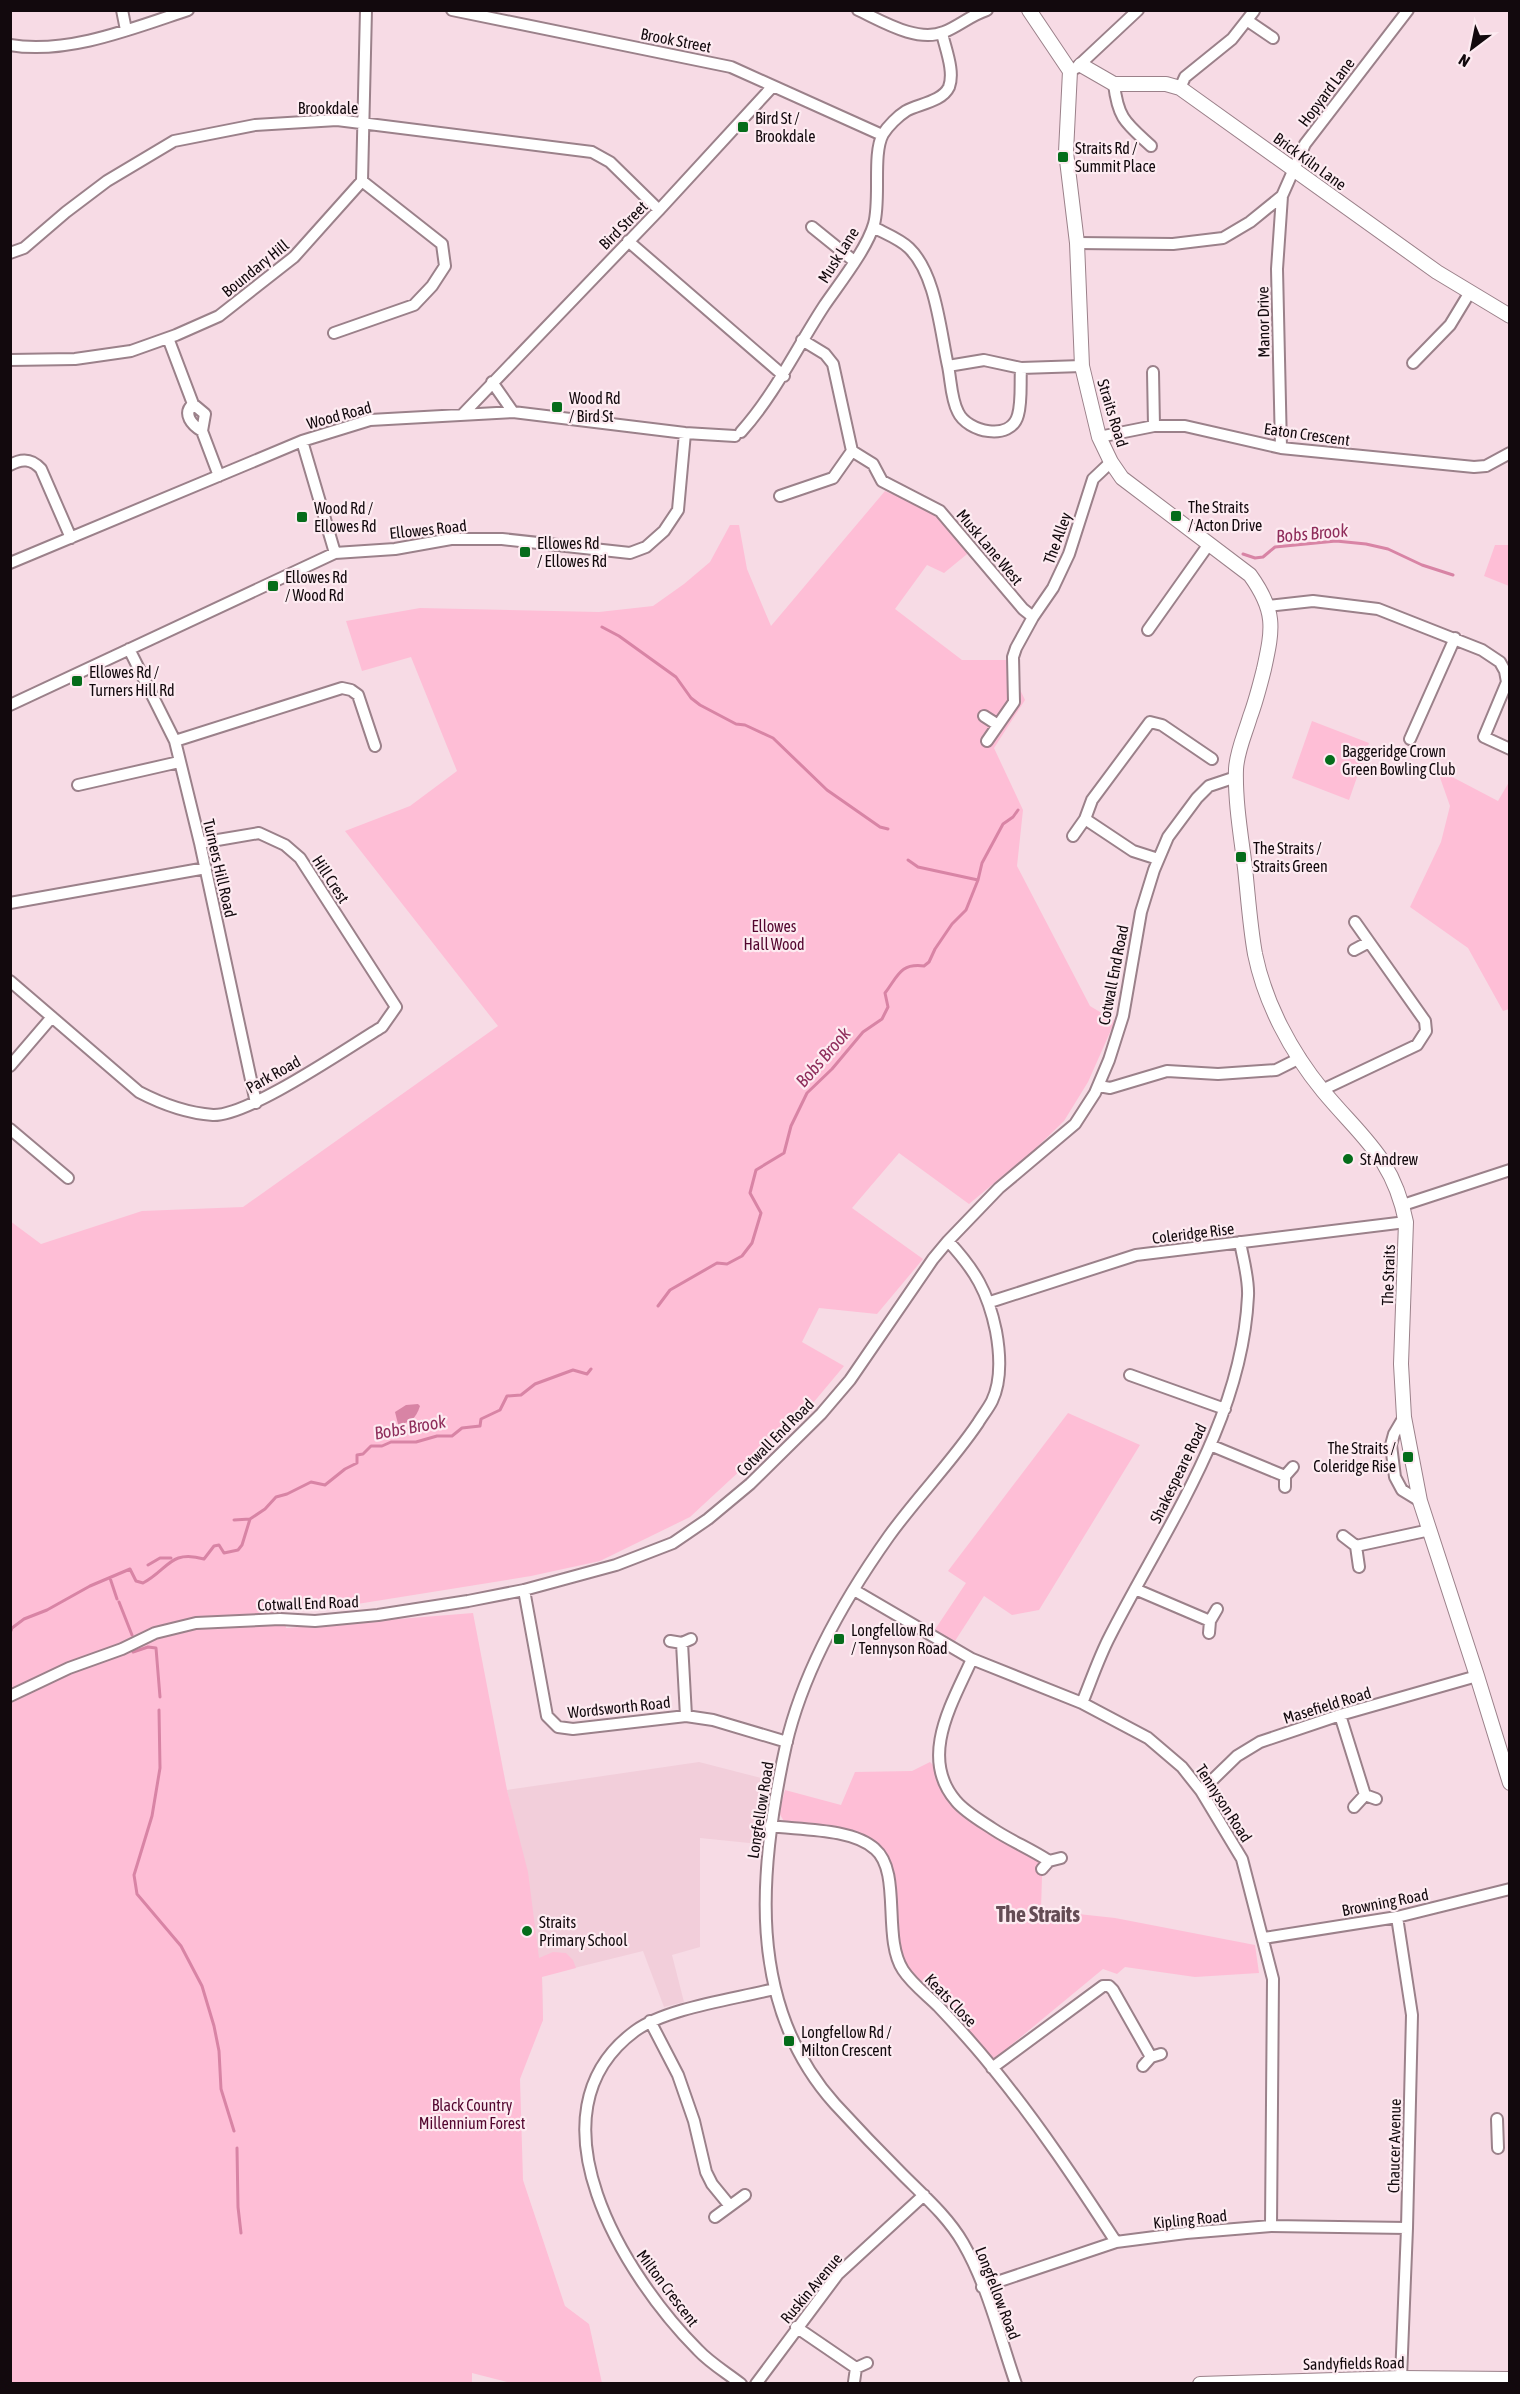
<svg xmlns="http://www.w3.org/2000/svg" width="1520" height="2394" viewBox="0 0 1520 2394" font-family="'Asap Condensed',sans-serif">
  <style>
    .built { fill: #f2ceda }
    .green { fill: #febed6 }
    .water { fill: #d884a5 }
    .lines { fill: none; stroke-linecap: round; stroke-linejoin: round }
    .stream { stroke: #d884a5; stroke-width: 3 }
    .street-casing { stroke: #9b818a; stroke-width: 14 }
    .secondary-casing { stroke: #9b818a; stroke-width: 16 }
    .street { stroke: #fff; stroke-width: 10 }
    .secondary { stroke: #fff; stroke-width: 14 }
    .poi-dot { fill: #056c1a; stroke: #fdebf1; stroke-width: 2 }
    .labels { text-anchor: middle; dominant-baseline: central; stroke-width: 4.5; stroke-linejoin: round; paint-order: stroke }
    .street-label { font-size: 16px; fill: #12090d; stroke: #fdebf1 }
    .poi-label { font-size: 16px; fill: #12090d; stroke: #fdebf1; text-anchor: start }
    .park-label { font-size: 16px; fill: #53062f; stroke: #fdebf1 }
    .water-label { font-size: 18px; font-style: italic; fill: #8f2d5b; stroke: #fdebf1 }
    .district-label { font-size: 22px; font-weight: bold; fill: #644c55; stroke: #fdebf1 }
  </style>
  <rect width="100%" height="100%" fill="#f7dbe5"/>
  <path class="built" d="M699,1762L769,1780L759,1844L700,1838V1947L672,1955L684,2002L664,2007L643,1951L542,1976L543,2020L510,2087L515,1825L507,1790Z"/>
  <path class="green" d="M885,491L940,515L972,550L944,573L927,565L895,609L962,660H1006L1025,700L994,748L1023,810L1017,866L1090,1006L1115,1021L1088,1082L1064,1121L1034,1150L969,1204L899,1153L852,1208L923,1259L877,1314L819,1308L802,1342L844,1366L813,1403L690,1517L600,1561L531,1576L326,1609H284L286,1628L473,1613L507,1790L528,1872L539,1958L553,1952L566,1953L573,1960L576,1968L542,1977L543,2020L520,2079L523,2180L565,2306L589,2324L602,2383H511L472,2373V2383H11L10,1221L41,1244L142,1211L243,1207L498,1026L345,831L410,806L457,771L411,657L362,671L346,621L420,608L599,612L653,606L684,584L710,562L730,525H739L747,569L771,626Z
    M1495,545H1509V586L1484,576Z
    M1312,721L1369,743L1349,800L1292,778Z
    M1437,769L1498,801L1509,782V1009L1503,1011L1468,948L1410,907L1441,842L1450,806Z
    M1068,1413L1140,1445L1039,1610L1012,1615L984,1596L955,1641L934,1631L966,1583L948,1571Z
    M930,1762L934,1766L938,1784L952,1804L1037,1858L1039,1864L1038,1868L1042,1876L1041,1910L1115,1918L1255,1945L1259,1973L1195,1977L1125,1967L1117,1974L1103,1969L993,2060L905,1970L900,1958L880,1848L785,1823L779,1813L785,1790L841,1805L855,1772L912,1771Z"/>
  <path class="water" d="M418,1404L420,1406C416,1418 411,1423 398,1424L395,1412L406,1405Z"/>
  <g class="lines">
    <path class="stream" d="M1243,554L1255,558L1263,557L1275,547L1336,541L1366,544L1388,549L1422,565L1453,575
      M602,627L619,636L676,677L691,698L700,705L736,724L745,725L773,738L827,790L880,827L888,829
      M908,860L918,867L978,880
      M658,1306L670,1290L717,1263L727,1264L742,1256L752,1243L761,1213L750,1193L756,1170L784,1153L791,1126L807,1093L832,1069L863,1032L882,1019L888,1007L885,993C898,976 900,963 924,966L929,962L935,949L952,924L966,910L978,880L982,863L1003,824L1013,817L1018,810
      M234,1520L250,1519
      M148,1565L160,1558H171
      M110,1578L117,1599
      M119,1602L132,1635
      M10,1633L12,1628L24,1619L47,1610L90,1586L130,1569L136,1581L143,1583C168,1570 170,1549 204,1559L214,1546L219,1545L224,1553L238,1550L242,1545L250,1519L265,1509L276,1497L287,1494L311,1482L325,1485L345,1469L357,1463V1455L363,1454L371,1446H382L391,1442H416L437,1436H452L462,1428L480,1426L481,1419L500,1410L507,1396L521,1395L535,1384L573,1370L587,1374L591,1369
      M133,1652L148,1647L156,1648L160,1697
      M159,1710L160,1768L152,1816L134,1875L137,1894L181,1946L202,1986L214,2026L219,2051L221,2089L234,2131
      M237,2148L238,2207L241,2233"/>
    <g class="street-casing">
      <path id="street" d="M122,10L126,30
        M452,10L731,67L882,135
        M858,10C882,21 917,43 944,32C959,26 971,15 987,10
        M1248,21L1273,38
        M10,45C67,55 134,28 188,10
        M1076,68L1138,10
        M1114,84C1118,119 1126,123 1151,146
        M1180,88L1185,77L1232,39L1254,11
        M812,227L854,261
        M873,227C884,233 900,239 909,248C936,274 940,330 948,366L984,360L1021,368L1082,366
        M628,241L784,376
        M1077,243L1173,244L1223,238L1250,222L1282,196L1305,144L1408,10
        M10,253L24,248L66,212L107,181L174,141L255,125L337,120L592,152L610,162L659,210
        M334,333L414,305L432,286L445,266L442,244L362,181
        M168,338L193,404L205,414L202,431L219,476
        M802,340L825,354L833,364L852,451L873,464L882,481L940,511L1023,609L1033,617
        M10,360L75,359L131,351L176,335L219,316L294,257L362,181L366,10
        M1413,363L1450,325L1470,292
        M948,366C951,380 951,399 958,412C967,432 1011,442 1018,415C1022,401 1020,383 1021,368
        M1153,372L1154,426
        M492,382L513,412
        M193,404C182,414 192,425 202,431
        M463,414L659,210L773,86
        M741,432C775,394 796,349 824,306C839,284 867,249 874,224C881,199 872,154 883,134C888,126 898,116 906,111C918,104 942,102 949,87C955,71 945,48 942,33
        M1099,437L1154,426H1185L1281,448L1474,467L1486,466L1510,453
        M302,441L335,553
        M1281,448L1277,269L1282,196
        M10,465C22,458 32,459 41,469L71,538
        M780,496L833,478L852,451
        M10,563L302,441L370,420L513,412L685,433L735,436
        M1267,606L1313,601L1378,609L1482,650L1500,662L1505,671L1507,682L1484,737L1510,749
        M1148,630L1209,544
        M129,649L175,741L200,843L256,1103
        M10,705L335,553L395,549L451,539H502L630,553L646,547L664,531L678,510L685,433
        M984,716L998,725
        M1410,739L1455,638
        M175,741L342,688L351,690L358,695L375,746
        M987,741L1014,702L1013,657L1016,648L1033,617L1053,588L1069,554L1093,479L1111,462
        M78,785L179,762
        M1085,819L1133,851L1158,859
        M1073,836L1085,819L1092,800L1150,722L1162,725L1212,759
        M10,903L206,868
        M1354,950L1369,942
        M10,981L139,1092C162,1104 186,1113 213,1115C249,1116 347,1048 382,1027L396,1007L300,858L285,845L259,833L200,843
        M10,1066L52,1017
        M1099,1086L1110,1088L1167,1071L1218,1074L1276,1070L1300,1058
        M1322,1090L1417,1045L1426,1031L1425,1021L1355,922
        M10,1129L68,1178
        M1403,1205L1510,1170
        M948,1241C975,1270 988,1292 996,1331C1000,1353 1002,1380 992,1401C988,1409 982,1416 978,1423C951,1463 917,1497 889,1536C845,1598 803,1671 786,1745C759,1867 745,2004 835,2104C857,2128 880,2152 903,2175C924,2196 948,2217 963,2243C988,2286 1000,2338 1016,2384
        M990,1302L1136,1255L1406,1222
        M1130,1375L1225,1409
        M1404,1417L1394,1434L1391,1445L1395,1477L1402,1490L1420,1501
        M1210,1445L1285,1476
        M1285,1487V1476L1293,1467
        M1343,1536L1356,1546L1359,1567
        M1356,1546L1430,1530
        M1135,1589L1210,1621
        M524,1590L547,1716L558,1727L573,1729L686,1716L713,1720L787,1742
        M854,1590L972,1659L1082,1703L1148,1738L1182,1767L1201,1791L1242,1859L1273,1979L1271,2226
        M1209,1633L1210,1621L1217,1609
        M670,1641L682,1643L691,1639
        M682,1643L686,1716
        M972,1659C953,1702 918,1757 956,1801C965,1812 981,1821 993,1829C1011,1841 1031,1849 1049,1861
        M10,1696L69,1668L122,1649L155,1633L196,1623L280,1619L315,1621L378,1615L468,1601L524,1590L616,1565L673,1543L708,1519L750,1484L821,1414L850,1380L933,1259L948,1241L999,1188L1075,1124L1095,1093L1109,1060L1123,1016L1141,912L1154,870L1168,837L1197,798L1209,786L1236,777
        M1082,1703C1091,1681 1099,1657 1110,1636C1165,1528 1242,1422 1248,1296C1249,1279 1243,1259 1240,1242
        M1340,1715L1365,1795
        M1201,1791L1237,1756L1260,1742L1340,1715L1477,1676
        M1354,1807L1365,1795L1376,1799
        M770,1826C800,1830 852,1828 875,1849C902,1872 882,1938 903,1970C912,1984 927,1995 938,2006C957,2026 975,2046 992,2067C1038,2123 1077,2182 1116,2242
        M1042,1869L1049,1861L1061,1858
        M1397,1917L1412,2015L1407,2228L1401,2378
        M1264,1938L1397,1917L1510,1889
        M650,2021L678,2075L694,2121L706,2172L712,2184L730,2206
        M1143,2066L1151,2057L1161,2054
        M992,2068L1103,1986H1109L1113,1990L1151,2057
        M1497,2119L1498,2148
        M715,2217L745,2195
        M982,2287L1116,2242L1186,2233L1271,2226L1407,2228
        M796,2327L856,2368
        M854,2382L856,2368L867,2363
        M741,2384C727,2373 710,2363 698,2350C625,2277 523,2114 635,2031C666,2008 735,1999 774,1989
        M756,2384L838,2274L924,2195"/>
    </g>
    <g class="secondary-casing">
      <path id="secondary" d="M1029,10L1070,71L1066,152L1077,243L1082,366L1099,437L1111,462L1122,478L1250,575C1276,611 1273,628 1264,669C1260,685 1256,701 1250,717C1245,734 1237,751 1236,769C1235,802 1241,836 1245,868C1248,896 1250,926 1255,954C1265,1003 1291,1052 1323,1091C1362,1138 1393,1157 1406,1222L1401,1364L1404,1417L1420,1501L1477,1676L1510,1783
        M1081,65L1114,84H1166L1180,88L1437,272L1510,316
        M1200,2384L1401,2378L1510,2379"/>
    </g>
    <use href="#street" class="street"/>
    <use href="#secondary" class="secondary"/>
  </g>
  <g class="poi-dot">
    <rect x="737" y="121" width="12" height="12" rx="3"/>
    <rect x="1057" y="151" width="12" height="12" rx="3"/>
    <rect x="551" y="401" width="12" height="12" rx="3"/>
    <rect x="1170" y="510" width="12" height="12" rx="3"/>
    <rect x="296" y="511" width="12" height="12" rx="3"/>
    <rect x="519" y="546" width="12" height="12" rx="3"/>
    <rect x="267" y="580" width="12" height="12" rx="3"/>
    <rect x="71" y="675" width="12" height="12" rx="3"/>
    <circle cx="1330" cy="760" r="6"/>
    <rect x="1235" y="851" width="12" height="12" rx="3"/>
    <circle cx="1348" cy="1159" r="6"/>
    <rect x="1402" y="1451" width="12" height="12" rx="3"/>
    <rect x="833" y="1633" width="12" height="12" rx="3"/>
    <circle cx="527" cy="1931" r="6"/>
    <rect x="783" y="2035" width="12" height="12" rx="3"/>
  </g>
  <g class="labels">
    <g class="street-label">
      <text transform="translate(676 40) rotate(11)">Brook Street</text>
      <text transform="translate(1326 92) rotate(-53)">Hopyard Lane</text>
      <text x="328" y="108">Brookdale</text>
      <text transform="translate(1310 161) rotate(36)">Brick Kiln Lane</text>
      <text transform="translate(623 225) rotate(-45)">Bird Street</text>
      <text transform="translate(838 255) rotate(-58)">Musk Lane</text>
      <text transform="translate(255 268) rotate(-39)">Boundary Hill</text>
      <text transform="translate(1263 322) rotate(-91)">Manor Drive</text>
      <text transform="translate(1113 413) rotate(73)">Straits Road</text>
      <text transform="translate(339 415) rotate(-15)">Wood Road</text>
      <text transform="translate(1307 434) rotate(8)">Eaton Crescent</text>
      <text transform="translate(428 529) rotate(-6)">Ellowes Road</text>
      <text transform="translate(1057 538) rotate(-70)">The Alley</text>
      <text transform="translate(990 547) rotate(50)">Musk Lane West</text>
      <text transform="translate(220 868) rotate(77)">Turners Hill Road</text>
      <text transform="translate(331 879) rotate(57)">Hill Crest</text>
      <text transform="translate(1113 975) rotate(-79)">Cotwall End Road</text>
      <text transform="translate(273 1074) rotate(-29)">Park Road</text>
      <text transform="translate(1193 1233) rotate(-7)">Coleridge Rise</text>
      <text transform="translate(1388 1275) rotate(-88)">The Straits</text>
      <text transform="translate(775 1437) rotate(-45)">Cotwall End Road</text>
      <text transform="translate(1178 1473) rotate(-64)">Shakespeare Road</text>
      <text transform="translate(308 1603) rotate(-2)">Cotwall End Road</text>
      <text transform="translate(1327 1705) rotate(-17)">Masefield Road</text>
      <text transform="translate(619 1707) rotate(-6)">Wordsworth Road</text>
      <text transform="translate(1224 1803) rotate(57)">Tennyson Road</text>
      <text transform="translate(760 1810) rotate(-81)">Longfellow Road</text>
      <text transform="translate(1385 1902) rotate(-11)">Browning Road</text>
      <text transform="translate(951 2000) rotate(46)">Keats Close</text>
      <text transform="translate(1394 2146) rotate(-89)">Chaucer Avenue</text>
      <text transform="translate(1190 2219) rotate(-6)">Kipling Road</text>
      <text transform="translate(668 2288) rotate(53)">Milton Crescent</text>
      <text transform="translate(811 2288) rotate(-50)">Ruskin Avenue</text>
      <text transform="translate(998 2293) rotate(69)">Longfellow Road</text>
      <text transform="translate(1354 2363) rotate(-1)">Sandyfields Road</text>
    </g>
    <g class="poi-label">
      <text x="755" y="118">Bird St /<tspan x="755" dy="18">Brookdale</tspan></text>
      <text x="1075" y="148">Straits Rd /<tspan x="1075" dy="18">Summit Place</tspan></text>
      <text x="569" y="398">Wood Rd<tspan x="569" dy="18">/ Bird St</tspan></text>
      <text x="1188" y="507">The Straits<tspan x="1188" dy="18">/ Acton Drive</tspan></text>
      <text x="314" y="508">Wood Rd /<tspan x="314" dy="18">Ellowes Rd</tspan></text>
      <text x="537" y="543">Ellowes Rd<tspan x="537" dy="18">/ Ellowes Rd</tspan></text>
      <text x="285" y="577">Ellowes Rd<tspan x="285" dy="18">/ Wood Rd</tspan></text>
      <text x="89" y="672">Ellowes Rd /<tspan x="89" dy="18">Turners Hill Rd</tspan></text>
      <text x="1342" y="751">Baggeridge Crown<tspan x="1342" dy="18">Green Bowling Club</tspan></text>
      <text x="1253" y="848">The Straits /<tspan x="1253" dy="18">Straits Green</tspan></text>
      <text x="1360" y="1159">St Andrew</text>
      <text x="1396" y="1448" text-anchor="end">The Straits /<tspan x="1396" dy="18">Coleridge Rise</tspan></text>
      <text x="851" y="1630">Longfellow Rd<tspan x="851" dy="18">/ Tennyson Road</tspan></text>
      <text x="539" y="1922">Straits<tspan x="539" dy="18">Primary School</tspan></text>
      <text x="801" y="2032">Longfellow Rd /<tspan x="801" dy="18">Milton Crescent</tspan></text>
    </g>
    <g class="park-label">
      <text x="774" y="926">Ellowes<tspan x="774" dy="18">Hall Wood</tspan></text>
      <text x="472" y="2105">Black Country<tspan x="472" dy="18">Millennium Forest</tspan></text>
    </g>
    <g class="water-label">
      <text transform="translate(1312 533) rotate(-5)">Bobs Brook</text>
      <text transform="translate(823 1057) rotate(-49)">Bobs Brook</text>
      <text transform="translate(410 1427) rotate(-10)">Bobs Brook</text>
    </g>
    <g class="district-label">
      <text x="1038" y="1914">The Straits</text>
    </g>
  </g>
  <rect width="1520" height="2394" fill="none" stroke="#12090d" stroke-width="24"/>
  <g transform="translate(1472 48) rotate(212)" stroke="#fdebf1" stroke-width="4.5" paint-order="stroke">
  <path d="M0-4.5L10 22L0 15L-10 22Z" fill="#12090d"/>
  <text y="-9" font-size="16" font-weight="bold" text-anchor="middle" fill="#12090d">N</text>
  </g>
</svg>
